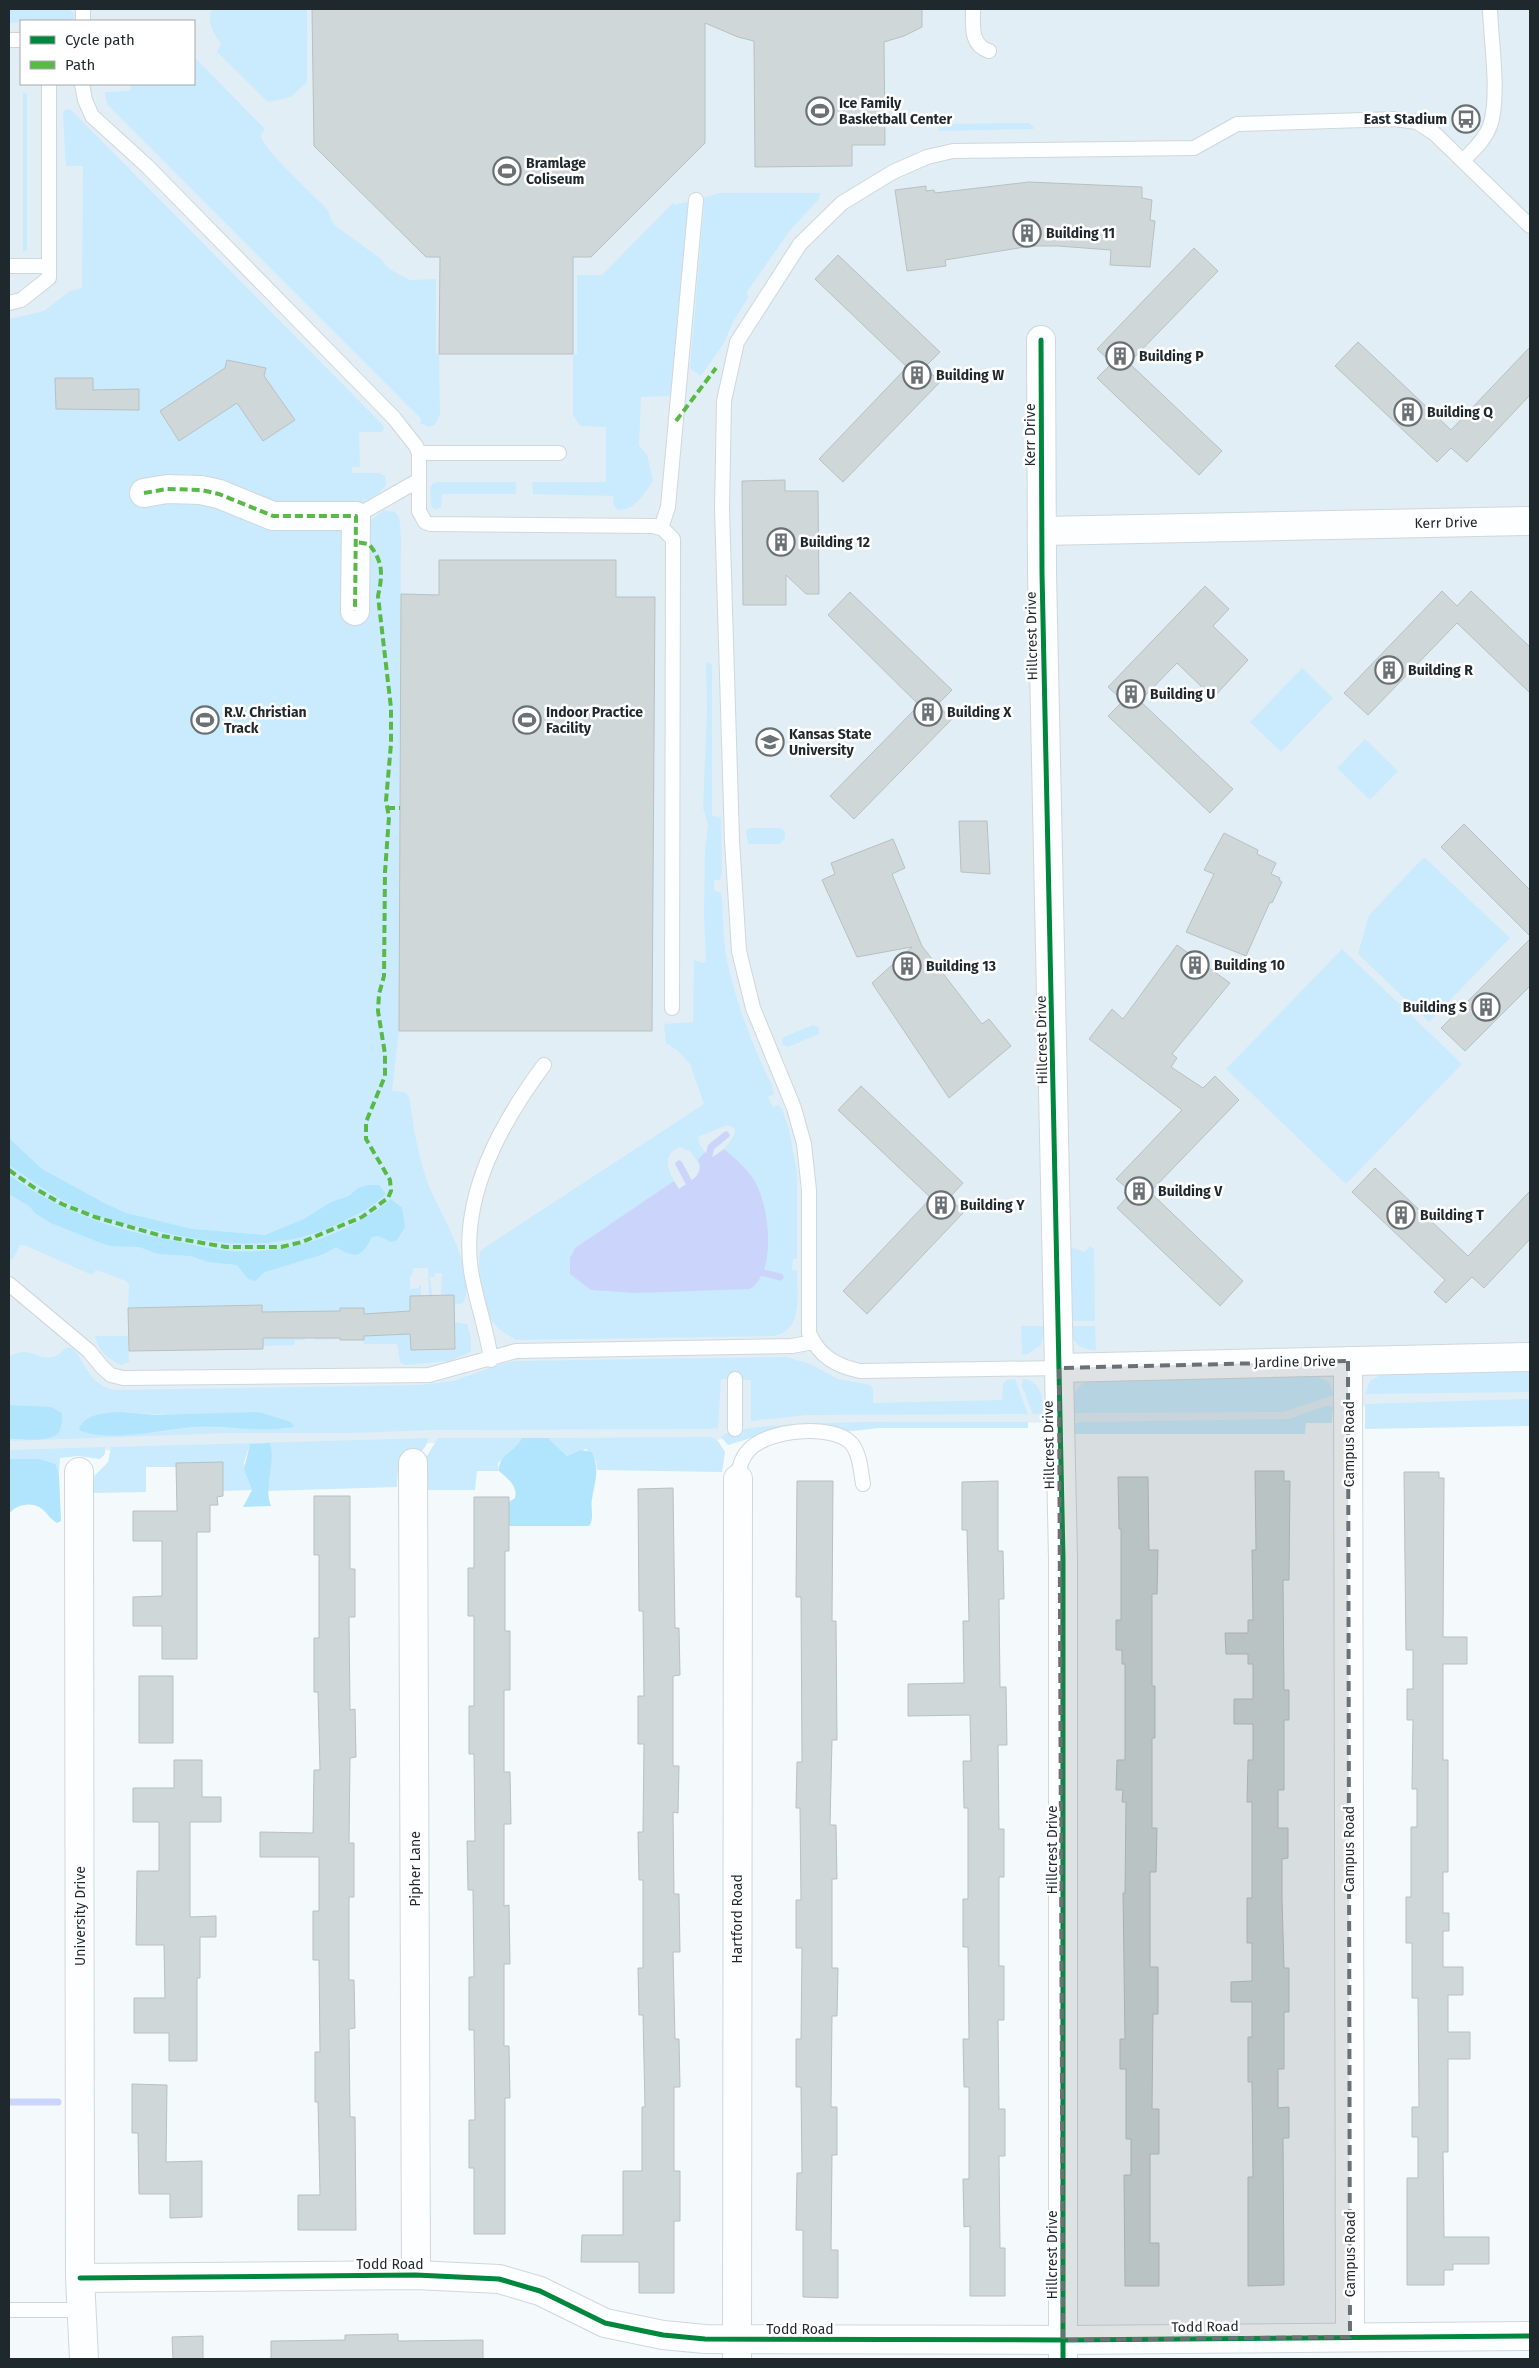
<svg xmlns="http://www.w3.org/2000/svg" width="1539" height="2368" viewBox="0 0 1539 2368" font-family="'Fira Sans',sans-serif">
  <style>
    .built { fill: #e2eef5; fill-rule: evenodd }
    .green { fill: #caebfd; fill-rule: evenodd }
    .forest { fill: #b1e4fd }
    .water { fill: #cbd4fb }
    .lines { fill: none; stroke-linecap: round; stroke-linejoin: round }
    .stream { stroke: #cbd4fb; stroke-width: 7 }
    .building { fill: #cfd7d9; stroke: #b9c0c2 }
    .lane-casing { stroke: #d0d7da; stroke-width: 16 }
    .street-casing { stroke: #d0d7da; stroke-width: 30 }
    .lane { stroke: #fdfeff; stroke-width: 14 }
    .street { stroke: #fdfeff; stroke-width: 28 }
    .quiet { stroke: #58b947; stroke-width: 4; stroke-dasharray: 8 4; stroke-linecap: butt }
    .cycleway-casing { stroke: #fff; stroke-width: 8 }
    .cycleway { stroke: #00873e; stroke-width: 5 }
    .marked { fill: #6a7175; fill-opacity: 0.2; stroke: #6a7175; stroke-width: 4; stroke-dasharray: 10 6; stroke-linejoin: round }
    .labels { text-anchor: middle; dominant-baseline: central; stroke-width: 5; stroke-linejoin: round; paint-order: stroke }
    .poi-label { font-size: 14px; font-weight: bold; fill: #1f282c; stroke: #fff; text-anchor: start }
    .street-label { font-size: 14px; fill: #1f282c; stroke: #fff }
  </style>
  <rect width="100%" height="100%" fill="#f4f9fc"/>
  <path class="built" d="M9,9H1530V1400L1326,1408L1292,1420L795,1425L717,1440L345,1444L9,1453ZM21,21H194V84H21Z"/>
  <path class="green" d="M68,9L75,14L73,21L9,23V10Z
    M212,9H307V82L291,97L268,102L217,52L221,44C214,34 206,21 212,9Z
    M194,57L265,129L261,135C259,146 317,198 328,210L332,222L337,227L381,259L389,269L410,280L436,279V354H439L440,414L435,425L429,427L419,423L422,420L107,104L105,92L130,91V84H194Z
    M23,92L27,94V250L23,252Z
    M67,109L71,110L383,425L384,429L381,432H359L360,467H352V473H379L385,476L386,485L376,496L362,502L371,520L384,510L395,512L399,517L401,536L399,1031L392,1091L405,1092L409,1096C413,1124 417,1151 426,1178C436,1209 480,1272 463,1303L454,1305L441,1295L442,1273H435V1277H430L432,1295L429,1296L428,1268H413L412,1276H410V1289L419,1288V1285H421V1296H410L411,1350L454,1349V1322L467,1324L471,1338V1352L449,1361L405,1365L400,1362L397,1344H364L363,1308H340V1339L315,1340V1338L336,1337V1311H285V1338H305V1340H295L294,1345L263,1346L262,1305L128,1308L129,1284L126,1281L96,1270L92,1275L24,1245H20L13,1259L9,1260V319L44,311L70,291L82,288L83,166H66L63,115L64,110Z
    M1028,123L1032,125L1034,129L939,131V124Z
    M721,193H821L818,200L791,229L746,293L749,296L733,322L724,343L701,376L690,368L704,205L702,198Z
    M687,202L688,207L677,319L673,396L641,397L639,445L647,455L653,481C643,495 637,509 618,510L614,506L613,496L533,494L532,482H606V427L580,426L573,415V354H577V275H602L673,203L675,205Z
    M438,482H516V494H442L441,507L435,510L431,506L430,488L433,483Z
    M706,663L712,664V816L721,817L722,872L720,880H714V891L720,892L722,897C723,914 723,931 725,948C730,987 753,1048 771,1083L774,1094L768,1097L773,1107L778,1105L782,1109L789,1129L797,1173V1259H793L792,1270H797C797,1294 804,1329 775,1336L516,1340C505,1333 495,1328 489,1316C484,1305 475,1261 481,1250L704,1104L690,1064L678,1051L666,1043L664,1024L693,1022L694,960L704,963L706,961L704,915L705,849L708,825L703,808L707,710ZM727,1125L734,1128L735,1133C730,1143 721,1155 709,1157L700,1145L698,1137ZM680,1147L691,1152L701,1167L696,1177L679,1189C670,1175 659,1155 680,1147Z
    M1302,668L1333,698L1281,752L1250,722Z
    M1365,739L1398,771L1370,800L1337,768Z
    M749,828H781L785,832V838L780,844H748L746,832Z
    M1424,857L1510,938L1429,1022L1358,954L1369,915Z
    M1342,949L1462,1064L1346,1184L1226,1069Z
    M813,1025L819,1028V1034L788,1047L783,1045L782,1041L784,1037Z
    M1090,1246L1094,1249L1095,1321H1069L1070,1247L1085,1252Z
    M1021,1326H1045L1041,1345L1028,1354L1022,1355Z
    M1069,1326H1095L1096,1350C1078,1349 1073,1343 1069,1326Z
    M95,1336H128L129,1362L121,1365C108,1359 98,1351 95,1336Z
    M69,1347C82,1349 83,1382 113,1390L419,1385L453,1381L504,1363L517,1361L786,1357L810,1364L838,1379L870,1385L873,1389V1403L1002,1400L1003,1384L1007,1380L1015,1379L1028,1414L807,1415L751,1421V1380L721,1379L718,1428L709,1429L433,1430L348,1433H232L9,1441V1439L27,1440L54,1437L38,1408L9,1405L10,1356C30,1345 36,1360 52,1357C60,1356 62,1349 69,1347ZM121,1412L177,1415L259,1412L292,1423L286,1429L198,1427L160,1432L108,1435L85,1421L96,1416Z
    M1530,1371V1392L1365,1394L1370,1381L1382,1374Z
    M1316,1376L1329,1382L1334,1395L1283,1412L1074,1413C1074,1398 1072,1389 1086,1382Z
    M1023,1379C1042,1381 1043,1399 1044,1414H1033L1022,1386Z
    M1530,1399V1426L1365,1429V1404Z
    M1325,1406H1333L1332,1423H1306L1305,1434H1074V1423L1080,1422L1289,1419Z
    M1028,1422V1428H880L843,1432L774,1431L728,1445L721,1437C739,1416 986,1423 1028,1422Z
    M711,1437L718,1441L725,1452L722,1472L597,1470L596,1461L586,1449L567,1456L548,1438Z
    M429,1438C425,1453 414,1456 401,1460L398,1468L397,1487L267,1491L264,1443L250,1444L244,1463L252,1490L223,1491V1463L176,1464V1467H146V1492L94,1493V1476L108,1462L111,1447Z
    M438,1438H522L518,1447L498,1463L499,1471H477L475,1490H429L425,1487V1459Z
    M105,1447V1454L100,1459L78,1456L60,1458L59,1475L56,1464L40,1459H9V1450Z"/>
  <path class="forest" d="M9,1138L42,1169L106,1204L126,1213L192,1229L265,1235L304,1219L331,1202L349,1196L358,1188L369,1185H379L386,1194C373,1207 358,1214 342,1222C278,1254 215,1245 149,1229C125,1224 99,1218 76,1207C52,1196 31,1180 9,1165Z
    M9,1175C56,1209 108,1228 165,1239C186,1243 208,1249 229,1251C287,1255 347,1236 391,1199L402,1208L405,1227L397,1240L391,1242L378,1236L372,1237C361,1258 356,1259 336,1247L324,1254L265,1272L255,1281L248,1279L237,1265L208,1262L191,1256L158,1254L139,1247L111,1246L101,1243L51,1223L36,1214L29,1206L9,1194Z
    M9,1405L51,1407L62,1413C62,1418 62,1427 59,1432C52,1443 20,1439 9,1439Z
    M121,1412L157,1415L259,1412L288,1421L292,1423L294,1427C262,1433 229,1425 197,1427C166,1429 108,1443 79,1430C83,1413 107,1413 121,1412Z
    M522,1438H548L567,1456L581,1450L592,1452C600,1471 595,1480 592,1499C590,1508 595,1518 589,1526H509V1502L515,1498C518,1486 507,1478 499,1471C498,1454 515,1453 522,1438Z
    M270,1443C276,1465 263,1486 271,1506L243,1507L252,1490L244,1469L250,1444Z
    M9,1459H40L56,1464L59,1475L61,1521L57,1523C50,1519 48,1514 42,1509C32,1501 16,1504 9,1514Z"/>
  <path class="water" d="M724,1149C735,1158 746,1168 754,1180C769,1204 778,1271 750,1289L636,1293L591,1290L570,1274V1258L575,1248L674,1181L679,1189C690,1181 705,1175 698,1160L705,1152L709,1157H713Z"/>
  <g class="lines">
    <path class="stream" d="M679,1164L693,1190
      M707,1164L711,1147L726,1135
      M756,1271L780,1277
      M9,2102H58"/>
  </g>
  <path class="building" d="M312,9H922V27L904,36L884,42L885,145H852V166L755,167L754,41L738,37L705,23V143L591,257H573V354H439L440,257H426L314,146Z
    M1029,182L1142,187V198L1152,200L1150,220L1155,221L1150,267L1110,265L1111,250L1058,246H1031L945,260L946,266L907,271L895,190L926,186V191L934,190L935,193Z
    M1194,248L1218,271L1129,363L1222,451L1199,475L1097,378L1112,363L1097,349Z
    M838,255L940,352L925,367L940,382L843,482L819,459L907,367L815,279Z
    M1358,342L1451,430L1530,347V395L1467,462L1451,448L1437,462L1335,366Z
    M227,360L266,368L264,376L295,420L263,441L237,403L179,441L160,411L225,368Z
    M55,378H93V390L139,389V410L56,409Z
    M785,480V491H818L819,594H806L786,575V605H743L742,481Z
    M439,560H616V597H655L652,1031H399L401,594L439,595Z
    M1205,586L1229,609L1213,626L1248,660L1213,698L1177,663L1140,701L1233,789L1210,813L1108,716L1123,701L1108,687Z
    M1442,591L1457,606L1471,591L1530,647V693L1457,623L1368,715L1344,693Z
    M850,592L952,690L937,705L952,719L854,819L830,796L919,705L828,615Z
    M959,821H987L990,874L961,872Z
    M1464,824L1530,890V936L1441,847Z
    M1224,833L1258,850L1257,854L1276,863L1271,874L1280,878L1279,880L1282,882L1272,903L1270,902L1246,956L1186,932L1214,874L1204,870Z
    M893,839L905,868L892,874L922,946L982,1024L989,1019L1011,1046L949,1098L872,983L912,947L857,957L822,880L835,874L831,863Z
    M1530,939V986L1465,1051L1441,1028Z
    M1177,945L1230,983L1172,1054L1177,1058L1171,1067L1203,1088L1215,1076L1239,1100L1150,1192L1243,1281L1220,1306L1117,1208L1128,1196L1124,1193L1128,1189L1116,1179L1182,1110L1089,1039L1112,1009L1123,1019Z
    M861,1086L963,1183L949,1198L964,1212L867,1314L843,1291L931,1198L838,1110Z
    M1375,1168L1468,1256L1530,1191V1239L1484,1288L1472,1277L1446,1303L1434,1292L1445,1280L1352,1192Z
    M454,1295L455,1349L411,1350L410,1334L364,1336V1340H340V1338H263V1349L129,1351L128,1308L262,1305V1312L340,1311V1308H364V1314L410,1311V1296Z
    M223,1462V1496L217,1497L218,1505H210V1532H197V1659H162V1626H133V1597L162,1596V1541H133V1511H177L176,1463Z
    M1255,1471H1284V1481H1290L1289,1580H1283L1284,1690H1289V1720H1284V1790H1278V1828H1288V1858L1282,1859V1898L1284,1968H1289V2012H1284V2069H1278V2108L1289,2107V2138H1283L1284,2285L1248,2286V2177H1253L1252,2082H1248V2037H1252V2002H1231V1982L1252,1981V1943H1247V1898H1252V1802H1247L1248,1760H1253V1724H1234V1699H1253V1664H1248V1654H1226L1225,1633H1248V1620H1253L1252,1550H1256Z
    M1404,1472H1439V1478H1444L1443,1637H1467V1664H1443V1760H1448V1872H1443V1913H1449V1931H1443V1967H1463V1995H1448V2032H1470V2059H1448V2152H1443L1444,2237H1489V2264H1453V2270H1444V2285H1407V2178H1418V2137H1412V2107H1419L1418,1998H1412V1943H1406V1897H1411V1827H1417V1789H1412L1413,1720H1407V1689H1413V1650H1406Z
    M1118,1477H1148L1149,1550H1158L1157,1594H1152V1686H1155V1738H1152V1828H1157L1156,1872H1150V1967H1158V2014H1153L1152,2109H1159V2154H1150V2243H1159V2286H1125L1124,2175H1131V2139H1126V2069H1120V2039H1125L1123,1893H1125L1126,1802H1122L1123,1790H1116L1117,1760H1125V1664H1122V1650H1116V1620H1121V1529H1119Z
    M797,1481H833L832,1621H836L837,1740H832L830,1825H836L837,1879H832V1968H838L837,2016H832L831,2107H837V2155H832L831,2250H838V2298L803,2297V2230H796L797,2173H802L801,2087H796V2039H801L802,1948H796V1900H801L800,1808H796L797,1762H802L801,1597H796Z
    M998,1481V1551H1003L1004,1599H999L1000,1687H1006L1007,1745H998L999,1829H1004V1877H999V1966H1004V2020H998L999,2109H1005V2156H999L1000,2248H1005V2296H970V2226L964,2227L963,2179H969V2087H964L963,2039H969L968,1947H963V1899H968V1808H964L963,1761H971L970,1715L908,1716V1684L964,1683L963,1621H969L967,1530H962V1482Z
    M673,1488L675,1628H679L680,1675L673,1676V1766H679L678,1813L673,1812L674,1894H679L680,1952H673L675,2039H679L680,2087H674V2171H680V2221H674V2293H639V2262H581L582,2235H623V2171H642V2107H645L643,2015H639L638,1968H643V1880H639L638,1832H643L644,1744H638V1696H644L643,1611H639L638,1489Z
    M314,1496H350V1569H355V1617H349L350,1710L355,1709L356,1757L350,1758L349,1843H354V1897H349V1980H354L355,2028L349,2029L350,2117H355L356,2230H298V2195H320L318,2102H315V2052H320L319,1960H313V1911H319V1857H260V1832L313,1833L314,1770H320L318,1692H314V1638H319V1555H314Z
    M474,1497H509V1551H505V1631H510V1690H504V1772H510L511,1824H504V1906L509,1905L510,1964H504V2046H509L510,2098H505V2234H474V2168H469V2120H475L474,2030H469V1977H474L473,1890H468L467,1841H475L474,1754H469V1706H474V1616H468V1568H474Z
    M139,1676H173V1743H139Z
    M174,1760H202V1797H221V1822H190V1917L216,1916V1937H200V1978H197V2061H169V2033H134V1998H165L164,1945H136L137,1871H159V1822H133V1788H174Z
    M132,2084L167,2085L166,2162L202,2161V2217L170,2218V2194H139L138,2133H132Z
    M398,2334V2341L483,2340V2359H271V2341L345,2340V2335Z
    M203,2336V2359H173L172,2337Z"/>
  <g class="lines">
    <g class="lane-casing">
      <path id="lane" d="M83,9V21
        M973,9C973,26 970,45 989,51
        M9,40H21
        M82,84L85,100L92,116L147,166L394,418L416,446L419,453H559
        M1464,160C1473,150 1485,140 1490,126C1500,96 1491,42 1490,9
        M9,266H49
        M9,303L21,300L49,278V84
        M419,453V511L425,522L431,524L654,526L663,529L673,539L672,1008
        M356,516L419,480
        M661,528L668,507L696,200
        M9,1284L89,1351L103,1368L111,1375L123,1378L429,1375L516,1351L792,1346L813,1342
        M491,1360C487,1330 476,1301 471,1271C460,1196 501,1123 544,1065
        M1059,1368L860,1371C836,1366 819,1356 809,1333V1190L804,1144L794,1108L753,1008L739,951L732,841L722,509L724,401L737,342L800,244L842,203L893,172L927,157L953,151L1194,148L1237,124L1395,119L1417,122L1434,133L1530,226
        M735,1379V1429
        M738,1479C739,1468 741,1458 749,1450C766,1430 832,1423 851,1443C860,1453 861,1472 863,1484
        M9,2310H81"/>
    </g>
    <g class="street-casing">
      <path id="street" d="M1041,340L1042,573L1063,1558V2359
        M144,493L167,489L201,490L219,494L273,516H356L355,611
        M1043,531L1530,521
        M1348,1361L1350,2337
        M1059,1368L1530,1357
        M413,1463L416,2275
        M79,1472L80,2278L84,2359
        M80,2278L416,2275L499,2279L540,2291L605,2323L663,2335L705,2339L1063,2340L1530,2336
        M737,2358L738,1479"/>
    </g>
    <use href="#lane" class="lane"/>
    <use href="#street" class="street"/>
    <path class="quiet" d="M676,421L716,368
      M144,493L167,489L201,490L219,494L273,516H356L355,611
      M387,808H400
      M9,1170L36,1189L62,1204L95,1217L162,1236L226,1247H281L302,1242L362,1217L388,1198L391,1191L390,1180L366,1139V1122L385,1076V1054L378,1011L379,994L384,976L385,872L389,817L386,801L391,744V708L378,596C383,573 383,562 369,544L356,542"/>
    <g class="cycleway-casing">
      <path id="cycleway" d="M1041,340L1042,573L1063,1558V2359
        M80,2278L416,2275L499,2279L540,2291L605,2323L663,2335L705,2339L1063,2340L1530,2336"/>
    </g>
    <use href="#cycleway" class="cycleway"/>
  </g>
  <path class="marked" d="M1348,1361L1350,2337L1063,2340L1059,1368Z"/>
  <defs>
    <g id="stadium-ring" transform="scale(1.4375)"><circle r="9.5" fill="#fff" stroke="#6a7175" stroke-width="1.5"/><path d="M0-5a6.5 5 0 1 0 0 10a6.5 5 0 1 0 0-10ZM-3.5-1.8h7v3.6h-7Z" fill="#6a7175"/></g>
    <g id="bus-ring" transform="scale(1.4375)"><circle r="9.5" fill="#fff" stroke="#6a7175" stroke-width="1.5"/><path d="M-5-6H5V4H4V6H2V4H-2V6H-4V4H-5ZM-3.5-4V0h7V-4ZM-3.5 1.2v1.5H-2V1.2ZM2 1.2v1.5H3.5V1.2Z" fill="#6a7175"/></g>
    <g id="building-ring" transform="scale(1.4375)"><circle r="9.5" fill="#fff" stroke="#6a7175" stroke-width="1.5"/><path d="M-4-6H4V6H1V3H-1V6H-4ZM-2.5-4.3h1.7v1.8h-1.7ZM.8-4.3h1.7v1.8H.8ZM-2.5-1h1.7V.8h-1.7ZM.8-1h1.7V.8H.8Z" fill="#6a7175"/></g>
    <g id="university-ring" transform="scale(1.4375)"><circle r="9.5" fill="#fff" stroke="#6a7175" stroke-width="1.5"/><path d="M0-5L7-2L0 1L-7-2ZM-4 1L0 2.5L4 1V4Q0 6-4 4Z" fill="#6a7175"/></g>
  </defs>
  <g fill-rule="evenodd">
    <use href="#stadium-ring" x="820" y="111"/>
    <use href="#bus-ring" x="1466" y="119"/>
    <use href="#stadium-ring" x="507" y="171"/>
    <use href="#building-ring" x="1027" y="233"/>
    <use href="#building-ring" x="1120" y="356"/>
    <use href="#building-ring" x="917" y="375"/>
    <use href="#building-ring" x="1408" y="412"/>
    <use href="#building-ring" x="781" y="542"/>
    <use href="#building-ring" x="1389" y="670"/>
    <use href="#building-ring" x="1131" y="694"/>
    <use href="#building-ring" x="928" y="712"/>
    <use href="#stadium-ring" x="205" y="720"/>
    <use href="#stadium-ring" x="527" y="720"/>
    <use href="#university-ring" x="770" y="742"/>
    <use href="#building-ring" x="1195" y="965"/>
    <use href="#building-ring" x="907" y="966"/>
    <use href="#building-ring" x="1486" y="1007"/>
    <use href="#building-ring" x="1139" y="1191"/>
    <use href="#building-ring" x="941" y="1205"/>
    <use href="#building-ring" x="1401" y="1215"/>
  </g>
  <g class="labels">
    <g class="poi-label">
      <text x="839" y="103">Ice Family<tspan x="839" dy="16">Basketball Center</tspan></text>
      <text x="1447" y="119" text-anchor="end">East Stadium</text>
      <text x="526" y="163">Bramlage<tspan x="526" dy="16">Coliseum</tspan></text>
      <text x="1046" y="233">Building 11</text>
      <text x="1139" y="356">Building P</text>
      <text x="936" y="375">Building W</text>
      <text x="1427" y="412">Building Q</text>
      <text x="800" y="542">Building 12</text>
      <text x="1408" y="670">Building R</text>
      <text x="1150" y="694">Building U</text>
      <text x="224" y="712">R.V. Christian<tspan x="224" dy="16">Track</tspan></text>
      <text x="546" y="712">Indoor Practice<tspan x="546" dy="16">Facility</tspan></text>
      <text x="947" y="712">Building X</text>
      <text x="789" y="734">Kansas State<tspan x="789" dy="16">University</tspan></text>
      <text x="1214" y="965">Building 10</text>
      <text x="926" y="966">Building 13</text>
      <text x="1467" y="1007" text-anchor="end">Building S</text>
      <text x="1158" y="1191">Building V</text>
      <text x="960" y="1205">Building Y</text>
      <text x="1420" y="1215">Building T</text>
    </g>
    <g class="street-label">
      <text transform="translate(1030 435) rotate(-90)">Kerr Drive</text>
      <text transform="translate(1446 523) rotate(-1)">Kerr Drive</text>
      <text transform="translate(1032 636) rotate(-91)">Hillcrest Drive</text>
      <text transform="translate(1042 1040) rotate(-91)">Hillcrest Drive</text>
      <text transform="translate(1295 1362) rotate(-1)">Jardine Drive</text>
      <text transform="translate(1349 1444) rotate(-90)">Campus Road</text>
      <text transform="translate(1049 1445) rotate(-91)">Hillcrest Drive</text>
      <text transform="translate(1349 1849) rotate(-90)">Campus Road</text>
      <text transform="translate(1052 1850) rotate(-90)">Hillcrest Drive</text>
      <text transform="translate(415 1869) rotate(-90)">Pipher Lane</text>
      <text transform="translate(80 1916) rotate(-90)">University Drive</text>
      <text transform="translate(737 1919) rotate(-90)">Hartford Road</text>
      <text transform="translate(1350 2254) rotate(-90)">Campus Road</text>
      <text transform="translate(1052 2255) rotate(-90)">Hillcrest Drive</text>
      <text x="390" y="2264">Todd Road</text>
      <text transform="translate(1205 2327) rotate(-1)">Todd Road</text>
      <text x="800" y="2329">Todd Road</text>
    </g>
  </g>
  <rect width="1539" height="2368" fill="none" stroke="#1f282c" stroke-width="20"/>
  <rect x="20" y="20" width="175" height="65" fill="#ffffff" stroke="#a5a9ab"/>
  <rect x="30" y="36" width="25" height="8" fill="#00873e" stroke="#a5a9ab"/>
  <text x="65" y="45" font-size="15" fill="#1f282c">Cycle path</text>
  <rect x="30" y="61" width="25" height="8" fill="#58b947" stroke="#a5a9ab"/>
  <text x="65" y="70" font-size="15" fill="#1f282c">Path</text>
</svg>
